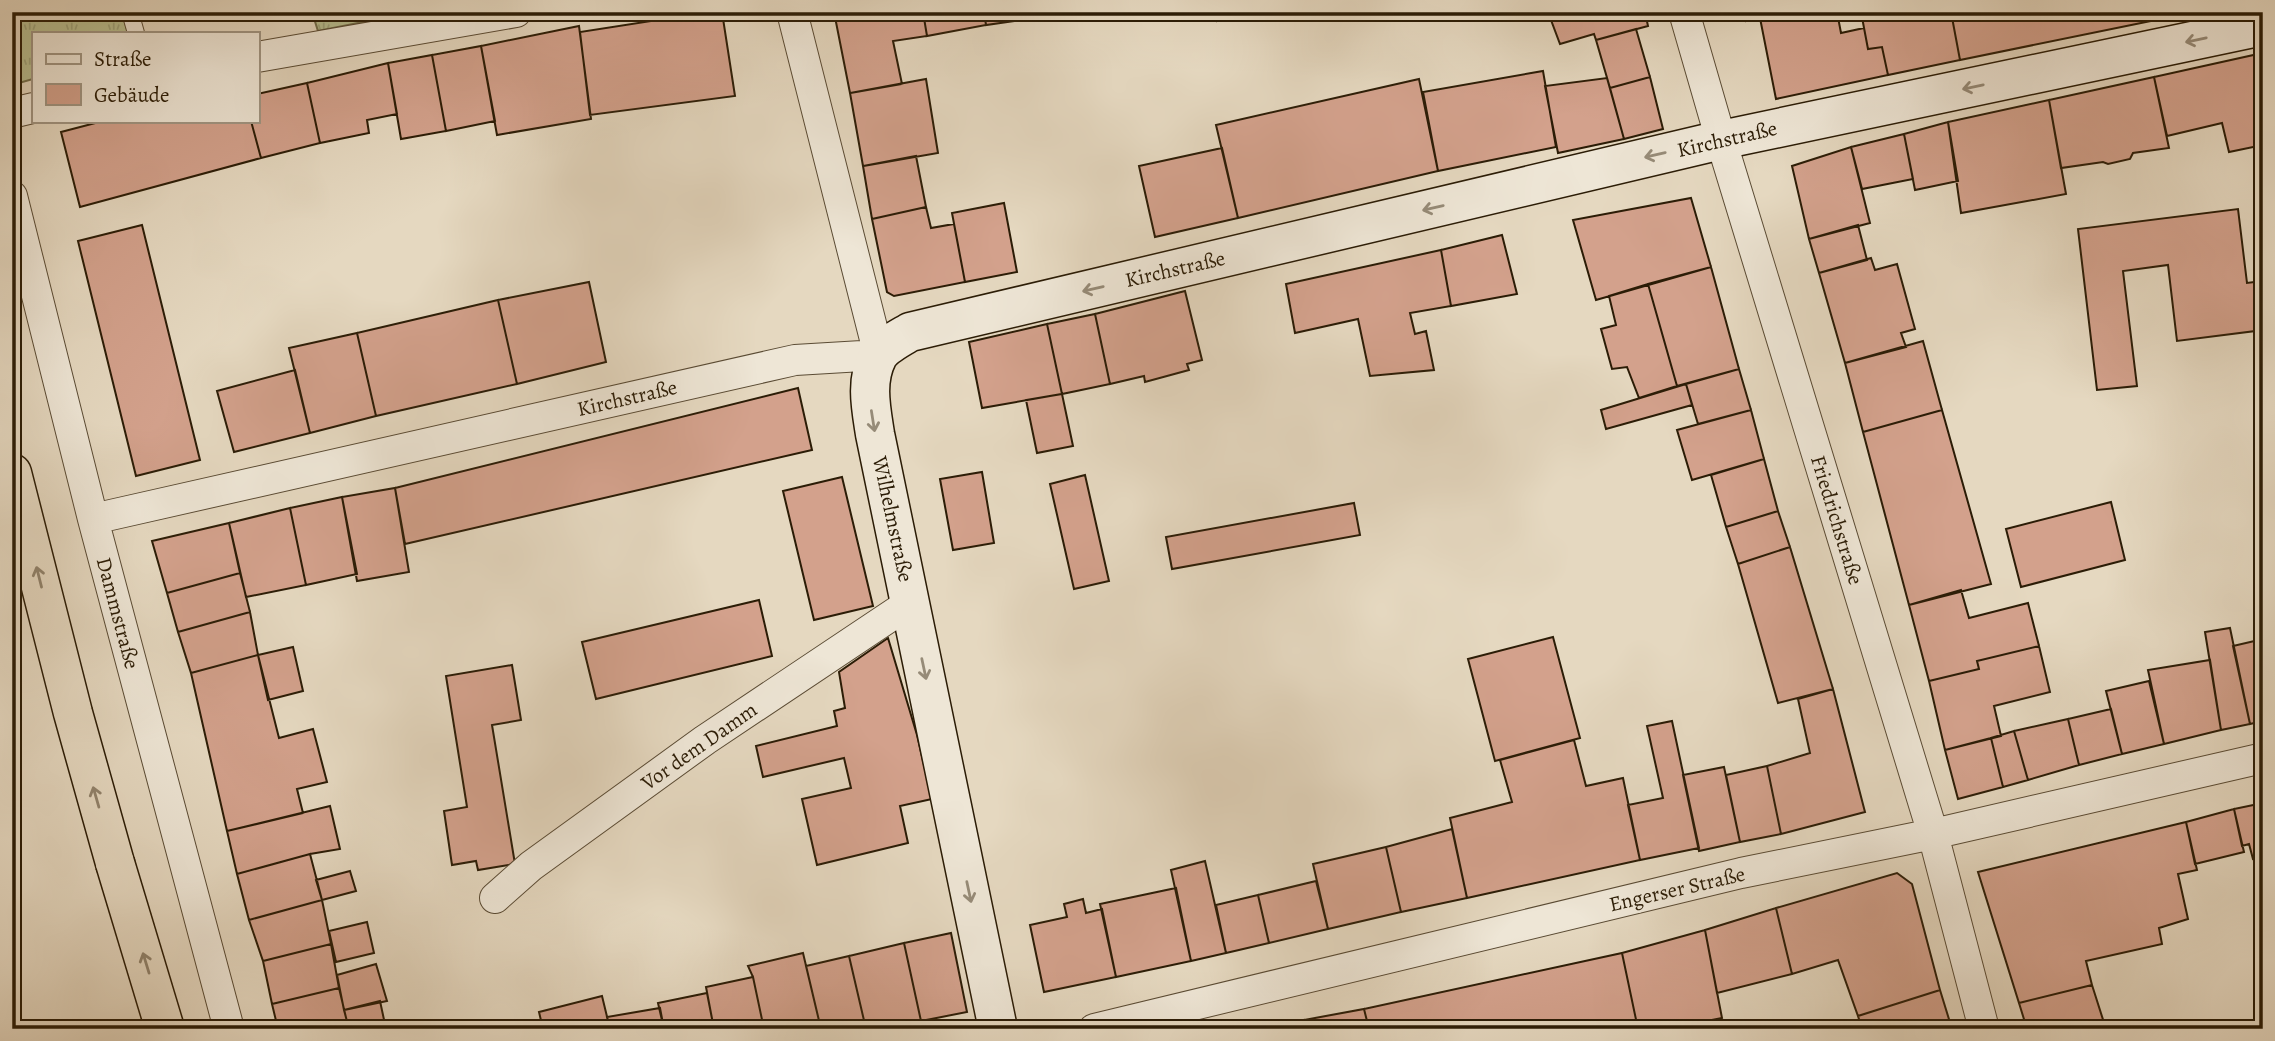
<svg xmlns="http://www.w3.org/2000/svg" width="2275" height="1041" viewBox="0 0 2275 1041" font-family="Alegreya,serif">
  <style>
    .grass { fill: url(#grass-tufts); stroke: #726d4b; stroke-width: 2 }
    .building { fill: #d3a18c; stroke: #2b1c06; stroke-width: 2 }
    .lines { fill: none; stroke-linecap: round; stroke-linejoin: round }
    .lane-casing { stroke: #5a4b34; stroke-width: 18 }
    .street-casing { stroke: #5a4b34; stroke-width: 32 }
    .secondary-casing { stroke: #2b1c06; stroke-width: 41 }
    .highway-casing { stroke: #2b1c06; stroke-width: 41 }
    .lane { stroke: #eee6d6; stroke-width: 16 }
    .street { stroke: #eee6d6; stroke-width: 30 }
    .secondary { stroke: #eee6d6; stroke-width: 38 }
    .highway { stroke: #e5d8c0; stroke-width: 38 }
    .highway-bridge-casing { stroke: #2b1c06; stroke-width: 41; stroke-linecap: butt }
    .highway-bridge { stroke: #e5d8c0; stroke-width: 38 }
    .oneway { stroke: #968b78 }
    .oneway2 { stroke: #91836c }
    .labels { text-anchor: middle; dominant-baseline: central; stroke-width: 5; stroke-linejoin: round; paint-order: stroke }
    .street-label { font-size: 21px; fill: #2b1c06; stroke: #eee6d6 }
  </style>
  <defs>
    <pattern id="grass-tufts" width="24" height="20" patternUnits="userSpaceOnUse" patternTransform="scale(1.75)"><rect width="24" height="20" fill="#b8be90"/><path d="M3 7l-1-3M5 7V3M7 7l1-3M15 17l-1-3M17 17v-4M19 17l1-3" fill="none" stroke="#9ea37b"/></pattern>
  </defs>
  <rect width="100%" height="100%" fill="#e5d8c0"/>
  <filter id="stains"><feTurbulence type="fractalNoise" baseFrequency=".00286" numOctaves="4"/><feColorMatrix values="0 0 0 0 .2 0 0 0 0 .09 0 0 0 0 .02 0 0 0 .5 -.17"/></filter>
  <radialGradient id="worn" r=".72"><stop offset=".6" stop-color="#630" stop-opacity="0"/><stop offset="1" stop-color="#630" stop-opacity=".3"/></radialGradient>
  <path class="grass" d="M12,12H122L128,33H33V79L12,85Z
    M312,12H413L318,31Z"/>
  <path class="building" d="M709,12H722L735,96L590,115L580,32Z
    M834,12H923L927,36L893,41L902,84L850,93Z
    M923,12H984L986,25L927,36Z
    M984,12H1041L1042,17L986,25Z
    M1139,12H1170L1171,18L1140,21Z
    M1195,12H1262L1217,21L1216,16L1196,19Z
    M1548,12H1645L1648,26L1596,40L1594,34L1560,44Z
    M1744,12H1837L1841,33L1864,28L1868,49L1882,47L1888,75L1776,99L1760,18L1746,21Z
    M1861,12H1951L1960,60L1888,75L1882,47L1868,49Z
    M1951,12H2195L1960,60Z
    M579,26L591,119L497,135L481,46Z
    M1636,29L1650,77L1610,88L1596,40Z
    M481,46L495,121L446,131L432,55Z
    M2258,54L2263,78V145L2229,152L2222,123L2167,136L2154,77Z
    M432,55L446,131L401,139L388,63Z
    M388,63L397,114L367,120L369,133L320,143L307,83Z
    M1543,71L1556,147L1438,171L1423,92Z
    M1650,77L1663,129L1624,139L1610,88Z
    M2154,77L2169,148L2133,153L2130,159L2108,164L2103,162L2061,168L2049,100Z
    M1607,78L1624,139L1558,153L1545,86Z
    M926,79L938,153L863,166L850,93Z
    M1419,79L1438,171L1238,218L1216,125Z
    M307,83L320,143L261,158L251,121H257V94Z
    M2049,100L2066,194L1961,213L1948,122Z
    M103,121H251L261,158L80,207L61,132Z
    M1948,122L1958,181L1915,190L1904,134Z
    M1904,134L1913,179L1862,189L1851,147Z
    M1851,147L1870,223L1809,239L1792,166Z
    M1222,148L1238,218L1155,237L1139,166Z
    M916,156L926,207L872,219L863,166Z
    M1691,198L1711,267L1596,300L1573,220Z
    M1004,203L1017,272L965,282L952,213Z
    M926,207L931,228L954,224L965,282L894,296L887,292L872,219Z
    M2238,209L2247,283L2263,281V330L2177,341L2168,265L2123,271L2137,386L2097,390L2078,229Z
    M142,225L200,460L136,476L78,241Z
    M1858,225L1867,260L1819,273L1809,239Z
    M1502,235L1517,294L1451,306L1441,250Z
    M1441,250L1451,306L1410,313L1415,334L1426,331L1434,370L1370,376L1358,319L1295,333L1286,284Z
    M1871,258L1875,270L1897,264L1915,329L1901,333L1906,347L1845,363L1819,273Z
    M1711,267L1739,369L1677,386L1648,284Z
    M589,282L606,362L517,384L498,300Z
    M1648,284L1677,386L1639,398L1627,367L1612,369L1601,329L1616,325L1609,296Z
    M1185,291L1202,360L1187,364L1189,370L1145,382L1144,376L1110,384L1095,314Z
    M498,300L517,384L376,416L357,333Z
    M1095,314L1110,384L1062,394L1047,324Z
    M1047,324L1062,394L982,408L969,342Z
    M357,333L376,416L310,433L289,348Z
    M1923,341L1942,410L1863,432L1845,363Z
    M1739,369L1751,410L1698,424L1686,384Z
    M295,370L310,433L234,452L217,391Z
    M1686,384L1692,405L1606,429L1601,410Z
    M798,388L812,450L405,544L395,488Z
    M1062,394L1073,446L1037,453L1026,400Z
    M1751,410L1764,459L1692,480L1677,430Z
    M1942,410L1991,584L1909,605L1863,432Z
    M1764,459L1778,511L1726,527L1711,475Z
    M982,472L994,543L953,550L940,479Z
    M1085,475L1109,581L1074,589L1050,484Z
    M842,477L873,606L814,620L783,491Z
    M395,488L409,572L357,581L342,497Z
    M342,497L357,574L306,585L290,508Z
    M2111,502L2125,560L2021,587L2006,529Z
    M1354,503L1360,535L1172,569L1166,537Z
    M290,508L306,585L246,597L229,523Z
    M1778,511L1790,547L1738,564L1726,527Z
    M229,523L240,573L167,593L152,541Z
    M1790,547L1833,689L1778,703L1738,564Z
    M240,573L250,612L178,632L167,593Z
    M1961,590L1969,618L2028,603L2039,646L1977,661L1979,669L1929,681L1909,605Z
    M759,600L772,656L596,699L582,642Z
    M250,612L258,655L191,673L178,632Z
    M2230,628L2250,724L2221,730L2205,632Z
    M1553,637L1580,738L1495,761L1468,659Z
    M888,638L917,735L932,799L900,806L908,843L817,865L802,799L851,788L844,758L763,777L756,746L837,726L834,711L845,708L839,672Z
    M2263,639V721L2250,724L2233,646Z
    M2039,646L2050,692L1994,706L2001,736L1945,750L1929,681L1979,669L1977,661Z
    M293,647L303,691L268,700L258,655Z
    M258,655L279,738L313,729L327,782L297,789L303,813L227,831L191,673Z
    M2210,660L2221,730L2164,744L2148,670Z
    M512,665L521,720L492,725L515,864L478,870L476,861L452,865L444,811L467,807L446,676Z
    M2149,681L2164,744L2122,754L2106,691Z
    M1833,689L1865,812L1781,834L1767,766L1810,753L1798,699Z
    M2111,709L2122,754L2079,765L2068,719Z
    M2068,719L2079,765L2028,780L2014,731Z
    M1672,721L1699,848L1640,860L1628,805L1663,798L1647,726Z
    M2014,731L2028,780L2003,787L1991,738Z
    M1991,738L2003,787L1958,799L1945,750Z
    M1574,740L1586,786L1623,778L1640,860L1467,898L1450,818L1512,802L1500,760Z
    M1767,766L1781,834L1740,842L1726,775Z
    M1724,767L1740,842L1699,851L1683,775Z
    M2263,803V857L2253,859L2249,844L2242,846L2234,809Z
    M330,806L340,849L310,854L237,874L227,831Z
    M2234,809L2244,852L2195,864L2186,822Z
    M2186,822L2197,870L2178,874L2188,919L2159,928L2162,944L2086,961L2092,985L2019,1003L1978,872Z
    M1452,829L1467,898L1401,912L1386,847Z
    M1386,847L1401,912L1328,929L1313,864Z
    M310,854L322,900L249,920L237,874Z
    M1205,861L1226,953L1191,961L1171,870Z
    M350,871L356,891L322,900L316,880Z
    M1897,873L1912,884L1940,990L1858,1016L1838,960L1792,974L1776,908Z
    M1316,881L1328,929L1269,943L1258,895Z
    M1176,888L1191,961L1116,977L1100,904Z
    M1258,895L1269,943L1226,953L1216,905Z
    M1083,899L1086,913L1102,909L1116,977L1044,992L1030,925L1067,917L1064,904Z
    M322,900L331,944L263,961L249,920Z
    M1776,908L1792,974L1717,993L1705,930Z
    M367,922L374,953L336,962L329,931Z
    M1705,930L1722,1018L1666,1029H1638L1622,953Z
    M951,933L967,1012L921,1021L904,943Z
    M904,943L921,1021L888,1029H866L849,956Z
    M331,944L339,988L272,1004L263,961Z
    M803,953L821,1029H764L753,977L748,966Z
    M1622,953L1638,1029H1369L1364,1009Z
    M849,956L866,1029H821L806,966Z
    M376,964L387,1001L344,1010L337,975Z
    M753,977L764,1029H714L706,987Z
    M2092,985L2106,1029H2027L2019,1003Z
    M339,988L348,1026L337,1029H278L272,1004Z
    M1940,990L1952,1029H1862L1858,1016Z
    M707,993L714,1029H664L658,1003Z
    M602,996L610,1029H543L539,1012Z
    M380,1001L386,1029H349L344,1010Z
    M660,1008L664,1029H610L607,1017Z
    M1364,1009L1369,1029H1306L1304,1020Z
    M1304,1020L1306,1029H1280L1279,1024Z"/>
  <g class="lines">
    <g class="lane-casing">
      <path id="lane" d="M130,12L136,33"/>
    </g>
    <g class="street-casing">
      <path id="street" d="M1684,12L1721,140L1933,834L1984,1029
        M257,57L516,12
        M12,113L33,108
        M12,196L93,519L229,1029
        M93,519L795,360L879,355L792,12
        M495,898L531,866L705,740L910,603
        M1094,1029L1741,873L1933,834L2263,758"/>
    </g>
    <g class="secondary-casing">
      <path id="secondary" d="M998,1029L875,434C871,408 865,381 878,356C884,346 900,338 910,332L1721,140L2263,26"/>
    </g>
    <g class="highway-casing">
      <path id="highway" d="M12,473L73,713L115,863"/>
    </g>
    <use href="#lane" class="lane"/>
    <use href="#street" class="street"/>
    <use href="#secondary" class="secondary"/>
    <use href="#highway" class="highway"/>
    <g class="highway-bridge-casing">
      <path id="highway-bridge" d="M115,863L165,1029"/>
    </g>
    <use href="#highway-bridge" class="highway-bridge"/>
  </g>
  <defs><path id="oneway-shaft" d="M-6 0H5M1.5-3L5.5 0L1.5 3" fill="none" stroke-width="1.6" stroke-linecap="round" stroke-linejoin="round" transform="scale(1.75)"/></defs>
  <g class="oneway">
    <use href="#oneway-shaft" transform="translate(2196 40) rotate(168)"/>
    <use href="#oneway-shaft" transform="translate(1973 87) rotate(168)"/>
    <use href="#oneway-shaft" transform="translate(1655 155) rotate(167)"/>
    <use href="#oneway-shaft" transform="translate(1433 208) rotate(167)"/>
    <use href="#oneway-shaft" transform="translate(1093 289) rotate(167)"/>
    <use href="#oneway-shaft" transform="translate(873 421) rotate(81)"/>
    <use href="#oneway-shaft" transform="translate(924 669) rotate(78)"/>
    <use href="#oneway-shaft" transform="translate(969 892) rotate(78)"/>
  </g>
  <g class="oneway2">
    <use href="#oneway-shaft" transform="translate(39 577) rotate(-104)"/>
    <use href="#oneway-shaft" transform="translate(96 797) rotate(-106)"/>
    <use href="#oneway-shaft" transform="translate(146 963) rotate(-107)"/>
  </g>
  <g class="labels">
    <g class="street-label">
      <text transform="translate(1727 139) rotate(-13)">Kirchstraße</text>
      <text transform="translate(1175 269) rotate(-13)">Kirchstraße</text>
      <text transform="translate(627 398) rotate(-13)">Kirchstraße</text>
      <text transform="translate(893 519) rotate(78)">Wilhelmstraße</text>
      <text transform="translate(1837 520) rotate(73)">Friedrichstraße</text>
      <text transform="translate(118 613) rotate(75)">Dammstraße</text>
      <text transform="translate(699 746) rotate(-35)">Vor dem Damm</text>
      <text transform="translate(1677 889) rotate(-13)">Engerser Straße</text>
    </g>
  </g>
  <rect width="2275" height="1041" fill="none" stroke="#e5d8c0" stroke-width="42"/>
  <rect x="14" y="14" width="2247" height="1013" fill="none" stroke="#2b1c06" stroke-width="3.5"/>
  <rect x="21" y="21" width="2233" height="999" fill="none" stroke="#2b1c06" stroke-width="2"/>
  <rect x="32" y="32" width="228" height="91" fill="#eee6d6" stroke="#a09583" stroke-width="2"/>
  <rect x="46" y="54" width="35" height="10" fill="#eee6d6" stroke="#a09583" stroke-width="2"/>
  <text x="94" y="66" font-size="21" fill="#2b1c06">Straße</text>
  <rect x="46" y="84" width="35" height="21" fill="#d3a18c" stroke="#a09583" stroke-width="2"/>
  <text x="94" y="102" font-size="21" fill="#2b1c06">Gebäude</text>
  <rect width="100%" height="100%" filter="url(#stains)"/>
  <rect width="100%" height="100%" fill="url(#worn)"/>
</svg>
